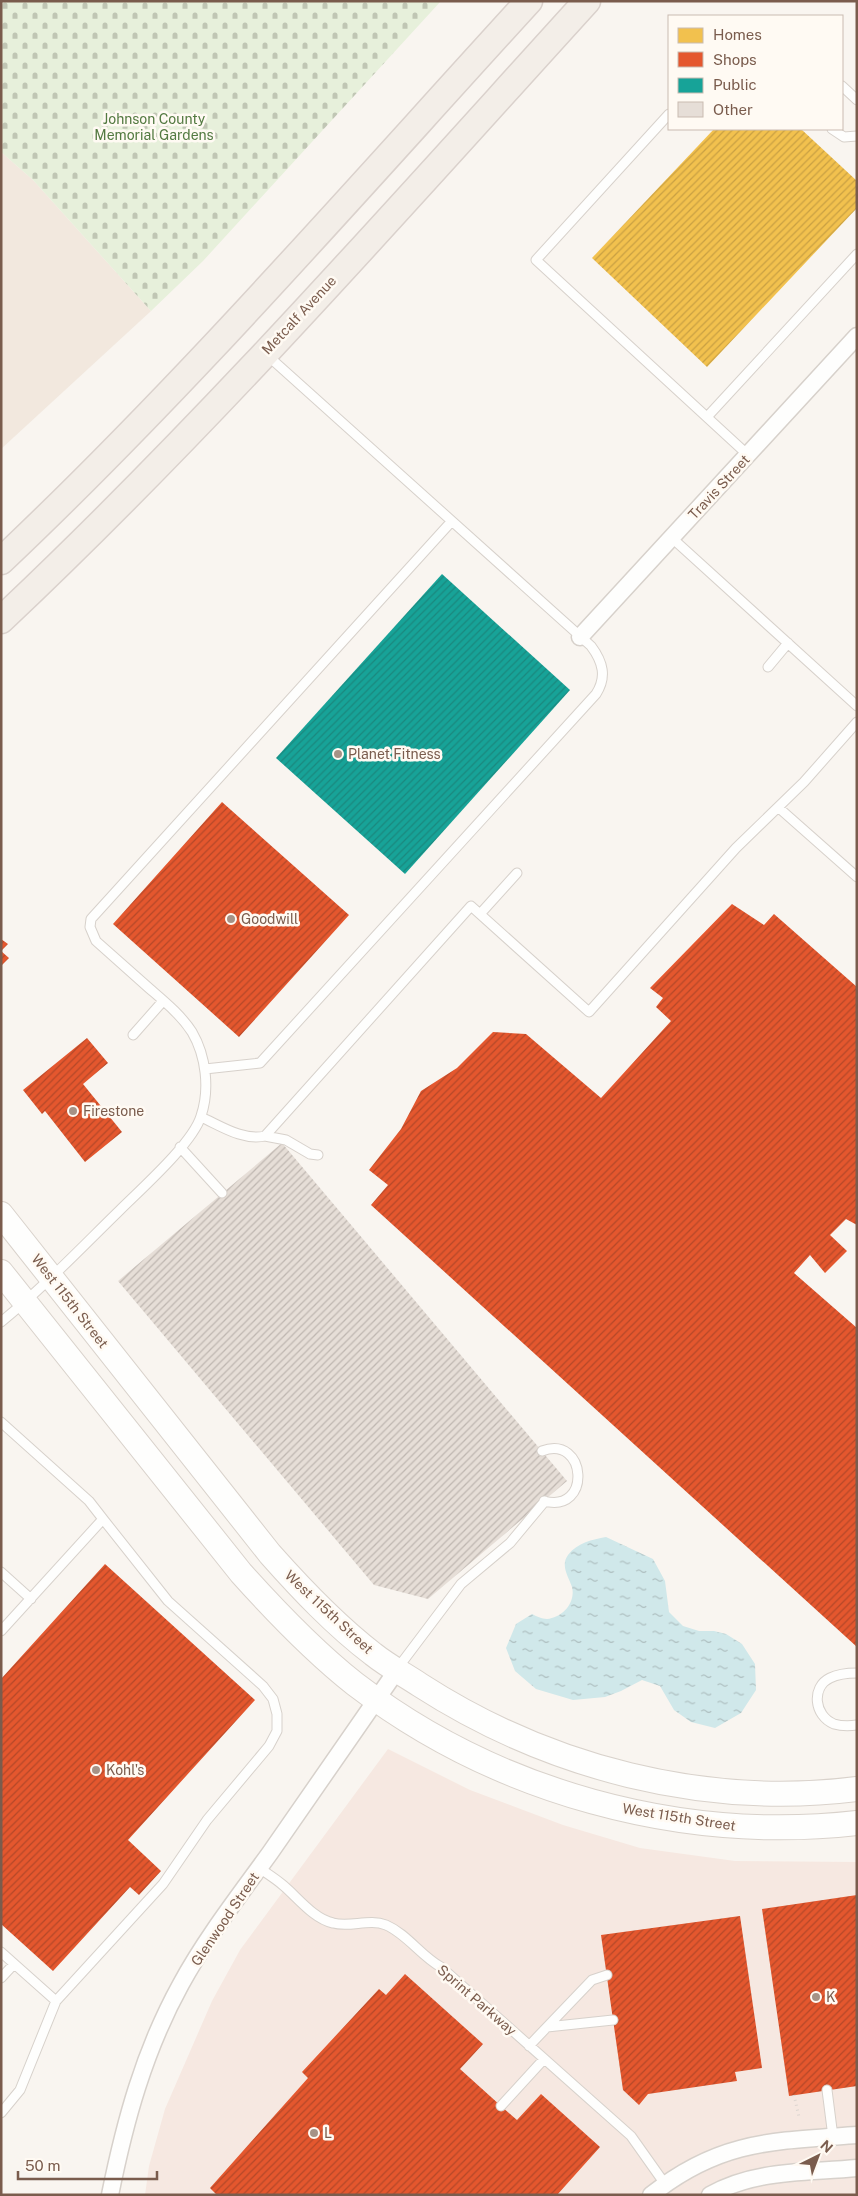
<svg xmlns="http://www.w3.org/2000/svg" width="858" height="2196" viewBox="0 0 858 2196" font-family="'Public Sans',sans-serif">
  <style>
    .residential { fill: #f2e8de }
    .commercial { fill: #f6e8e1 }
    .cemetery { fill: url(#cemetery-stones) }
    .water { fill: url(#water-ripples) }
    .homes { fill: url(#homes-hatch) }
    .shops { fill: url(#shops-hatch) }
    .public { fill: url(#public-hatch) }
    .building { fill: url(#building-hatch) }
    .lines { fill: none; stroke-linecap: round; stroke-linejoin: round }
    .lane-casing { stroke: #d7d1cb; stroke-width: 11 }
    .street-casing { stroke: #d7d1cb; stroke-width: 19 }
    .secondary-casing { stroke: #d9d2cb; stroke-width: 26 }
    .primary-casing { stroke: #dad1cc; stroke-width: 29 }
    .path { stroke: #dcd5d0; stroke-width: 3; stroke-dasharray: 1 4; stroke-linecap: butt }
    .lane { stroke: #fefefd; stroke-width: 9 }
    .street { stroke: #fefefd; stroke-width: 16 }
    .secondary { stroke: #fefefd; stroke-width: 24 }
    .primary { stroke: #f3eee8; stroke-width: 26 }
    .poi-dot { fill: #a69286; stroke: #fffaf3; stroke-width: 2 }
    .labels { text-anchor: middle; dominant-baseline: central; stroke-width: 5; stroke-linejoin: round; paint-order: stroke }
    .park-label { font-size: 14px; fill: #537a41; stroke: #fffaf3 }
    .street-label { font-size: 14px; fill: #7a5c4d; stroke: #fffaf3 }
    .poi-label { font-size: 14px; fill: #7a5c4d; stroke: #fffaf3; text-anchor: start }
  </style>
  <defs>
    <pattern id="cemetery-stones" width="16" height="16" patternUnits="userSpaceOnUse" patternTransform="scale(1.25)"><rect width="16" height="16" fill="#e7f0db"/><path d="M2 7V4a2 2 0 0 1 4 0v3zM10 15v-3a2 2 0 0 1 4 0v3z" fill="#c0c6b4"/></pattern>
    <pattern id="water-ripples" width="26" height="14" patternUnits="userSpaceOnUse" patternTransform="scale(1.25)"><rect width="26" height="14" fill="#d0e8ea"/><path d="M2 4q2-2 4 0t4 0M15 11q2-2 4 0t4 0" fill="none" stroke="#aebfc0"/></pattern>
    <pattern id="homes-hatch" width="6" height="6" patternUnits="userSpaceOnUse" patternTransform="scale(1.25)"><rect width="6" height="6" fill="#f2c14e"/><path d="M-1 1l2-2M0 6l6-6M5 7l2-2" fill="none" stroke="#c9a043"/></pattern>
    <pattern id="shops-hatch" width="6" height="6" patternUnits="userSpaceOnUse" patternTransform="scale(1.25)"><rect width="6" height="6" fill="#e4572e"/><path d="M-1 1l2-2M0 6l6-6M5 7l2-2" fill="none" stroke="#b44828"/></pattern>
    <pattern id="public-hatch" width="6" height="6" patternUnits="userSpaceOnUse" patternTransform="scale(1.25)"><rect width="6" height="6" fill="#17a398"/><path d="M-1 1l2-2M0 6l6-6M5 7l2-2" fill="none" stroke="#1a887e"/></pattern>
    <pattern id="building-hatch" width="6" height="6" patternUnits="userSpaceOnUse" patternTransform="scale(1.25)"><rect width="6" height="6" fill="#e6ded7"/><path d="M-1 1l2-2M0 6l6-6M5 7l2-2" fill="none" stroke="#bfb7b1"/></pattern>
  </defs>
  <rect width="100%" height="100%" fill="#f9f5f0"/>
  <path class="residential" d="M1,152L33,180L151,311L1,449Z"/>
  <path class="commercial" d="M388,1749L470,1790L563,1825L640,1848L735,1861L857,1862V2195H145L149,2166L165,2109L212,2001L240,1950Z"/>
  <path class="cemetery" d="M1,1H441L203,261L151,311L33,180L1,152Z"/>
  <path class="water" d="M606,1537L653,1559L665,1581L669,1612L683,1626L699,1631H714L726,1634L742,1644L755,1664L756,1690L741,1713L715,1728L691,1722L674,1710L660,1686L642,1680L621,1691L605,1697L573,1700L536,1689L515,1671L506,1648L516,1624L532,1614C536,1616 542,1619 547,1619C562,1618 576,1603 572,1587C569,1577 560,1566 568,1555C578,1542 592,1540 606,1537Z"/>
  <path class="homes" d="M714,129H801L857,181V208L707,367L592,258Z"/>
  <path class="shops" d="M222,802L349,915L239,1037L113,924Z
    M732,904L764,925L774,914L857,987V1225L846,1219L830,1235L847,1251L825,1273L810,1255L794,1273L857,1328V1647L371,1205L388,1185L369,1170L401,1129L421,1091L457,1068L493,1032L526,1034L601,1098L671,1021L656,1007L663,998L650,988Z
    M1,939L8,944L1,951Z
    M1,951L9,958L1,966Z
    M87,1038L108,1063L83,1084L122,1132L85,1162L45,1111L42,1114L23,1090Z
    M105,1564L255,1700L128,1840L161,1871L139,1895L130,1887L53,1971L1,1924V1679Z
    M857,1895V2086L789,2096L762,1909Z
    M740,1916L762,2068L735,2072L737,2081L648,2094L639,2105L623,2090L601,1935Z
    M405,1974L483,2044L460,2069L501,2106L517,2120L541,2094L600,2147L557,2195H217L210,2188L308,2078L302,2072L379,1989L386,1995Z"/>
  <path class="public" d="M442,574L570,690L405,874L276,758Z"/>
  <path class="building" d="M282,1143L567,1481L428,1599L374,1585L118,1281Z"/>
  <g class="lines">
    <g class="lane-casing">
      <path id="lane" d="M842,86L857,100
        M669,114L536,260L748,455
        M832,129L844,137L857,136
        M707,417L857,254
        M672,538L857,706
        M768,667L788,643
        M779,808L857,877
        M480,914L517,873
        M133,1035L163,1001
        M205,1069L260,1063L596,694C607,677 603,662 591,646L267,355
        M201,1117C221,1126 243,1141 265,1136L471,906L589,1012L736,848L804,782L857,722
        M265,1136L286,1140L310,1154L318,1155
        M180,1147L222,1193
        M1,1322C43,1288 81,1248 120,1210C141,1189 193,1143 201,1116C210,1089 206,1056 192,1032C181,1015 165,1002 150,989C132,973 114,957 96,941L90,927L91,919L451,522
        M1,1422L89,1501L103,1519
        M542,1451C587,1434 592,1514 544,1501
        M1,1572L31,1599
        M1,1631L103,1519L168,1601L263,1686L273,1699L277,1714V1731L269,1746L207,1820L163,1884L56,2001L20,2090L1,2113
        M397,1669L461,1584L510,1543L545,1501
        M857,1673C848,1673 838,1674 830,1678C811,1687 814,1716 834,1724C841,1726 850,1726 857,1725
        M259,1868C268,1874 276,1879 284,1886C298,1898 314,1919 333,1923C350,1928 369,1918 386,1925C407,1934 421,1956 441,1967L631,2136L665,2184
        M1,1952L56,2001
        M1,1978L14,1964
        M547,2027L592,1980L607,1975
        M529,2046L547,2027L613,2020
        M827,2090L833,2137
        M501,2106L544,2059"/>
    </g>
    <g class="street-casing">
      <path id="street" d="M580,637L857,336
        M110,2195C125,2121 144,2051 181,1984C206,1938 239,1896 270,1853C313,1792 355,1731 397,1670
        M651,2195C720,2140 774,2141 857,2135
        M710,2195C756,2169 807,2173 857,2168"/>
    </g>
    <g class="secondary-casing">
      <path id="secondary" d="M1,1214L270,1554C302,1590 335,1625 373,1654C388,1666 405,1675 420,1685C549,1768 704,1808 857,1789
        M1,1272L241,1573C276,1612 313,1651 355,1684C496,1792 680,1843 857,1823"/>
    </g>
    <g class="primary-casing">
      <path id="primary" d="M1,561C187,385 356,190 529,1
        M1,620C208,425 396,211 587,1"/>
    </g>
    <path class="path" d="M794,2095L799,2117"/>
    <use href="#lane" class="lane"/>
    <use href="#street" class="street"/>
    <use href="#secondary" class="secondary"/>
    <use href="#primary" class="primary"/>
  </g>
  <g class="poi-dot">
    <circle cx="338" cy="754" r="5"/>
    <circle cx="231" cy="919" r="5"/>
    <circle cx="73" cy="1111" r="5"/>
    <circle cx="96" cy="1770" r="5"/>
    <circle cx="816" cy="1997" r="5"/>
    <circle cx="314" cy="2133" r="5"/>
  </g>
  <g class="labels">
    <g class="park-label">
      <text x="154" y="119">Johnson County<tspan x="154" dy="16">Memorial Gardens</tspan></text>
    </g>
    <g class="street-label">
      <text transform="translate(299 315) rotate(-47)">Metcalf Avenue</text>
      <text transform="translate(719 487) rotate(-47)">Travis Street</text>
      <text transform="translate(70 1301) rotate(52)">West 115th Street</text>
      <text transform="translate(329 1612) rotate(43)">West 115th Street</text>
      <text transform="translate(679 1817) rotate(9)">West 115th Street</text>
      <text transform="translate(225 1919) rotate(-56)">Glenwood Street</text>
      <text transform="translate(477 2000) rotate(41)">Sprint Parkway</text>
    </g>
    <g class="poi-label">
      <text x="348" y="754">Planet Fitness</text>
      <text x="241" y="919">Goodwill</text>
      <text x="83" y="1111">Firestone</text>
      <text x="106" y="1770">Kohl's</text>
      <text x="826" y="1997">K</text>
      <text x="324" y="2133">L</text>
    </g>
  </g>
  <rect width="858" height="2196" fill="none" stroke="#7a5c4d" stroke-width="5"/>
  <rect x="668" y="15" width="175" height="115" fill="#fffaf3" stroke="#cabbb1"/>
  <rect x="678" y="28" width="25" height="15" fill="#f2c14e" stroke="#cabbb1"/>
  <text x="713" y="40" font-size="15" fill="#7a5c4d">Homes</text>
  <rect x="678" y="52" width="25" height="15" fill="#e4572e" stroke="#cabbb1"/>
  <text x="713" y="65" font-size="15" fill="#7a5c4d">Shops</text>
  <rect x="678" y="78" width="25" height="15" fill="#17a398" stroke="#cabbb1"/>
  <text x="713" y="90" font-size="15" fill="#7a5c4d">Public</text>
  <rect x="678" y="102" width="25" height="15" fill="#e6ded7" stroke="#cabbb1"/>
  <text x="713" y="115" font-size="15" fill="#7a5c4d">Other</text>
  <g transform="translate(818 2156) rotate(42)" stroke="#fffaf3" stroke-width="4" paint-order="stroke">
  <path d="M0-4L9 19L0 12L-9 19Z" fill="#7a5c4d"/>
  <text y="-8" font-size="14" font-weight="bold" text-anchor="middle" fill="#7a5c4d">N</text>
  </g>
  <path d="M18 2171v8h139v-8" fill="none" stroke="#7a5c4d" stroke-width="2.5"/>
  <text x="25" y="2171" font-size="15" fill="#7a5c4d" stroke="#fffaf3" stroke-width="4" paint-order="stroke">50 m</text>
</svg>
